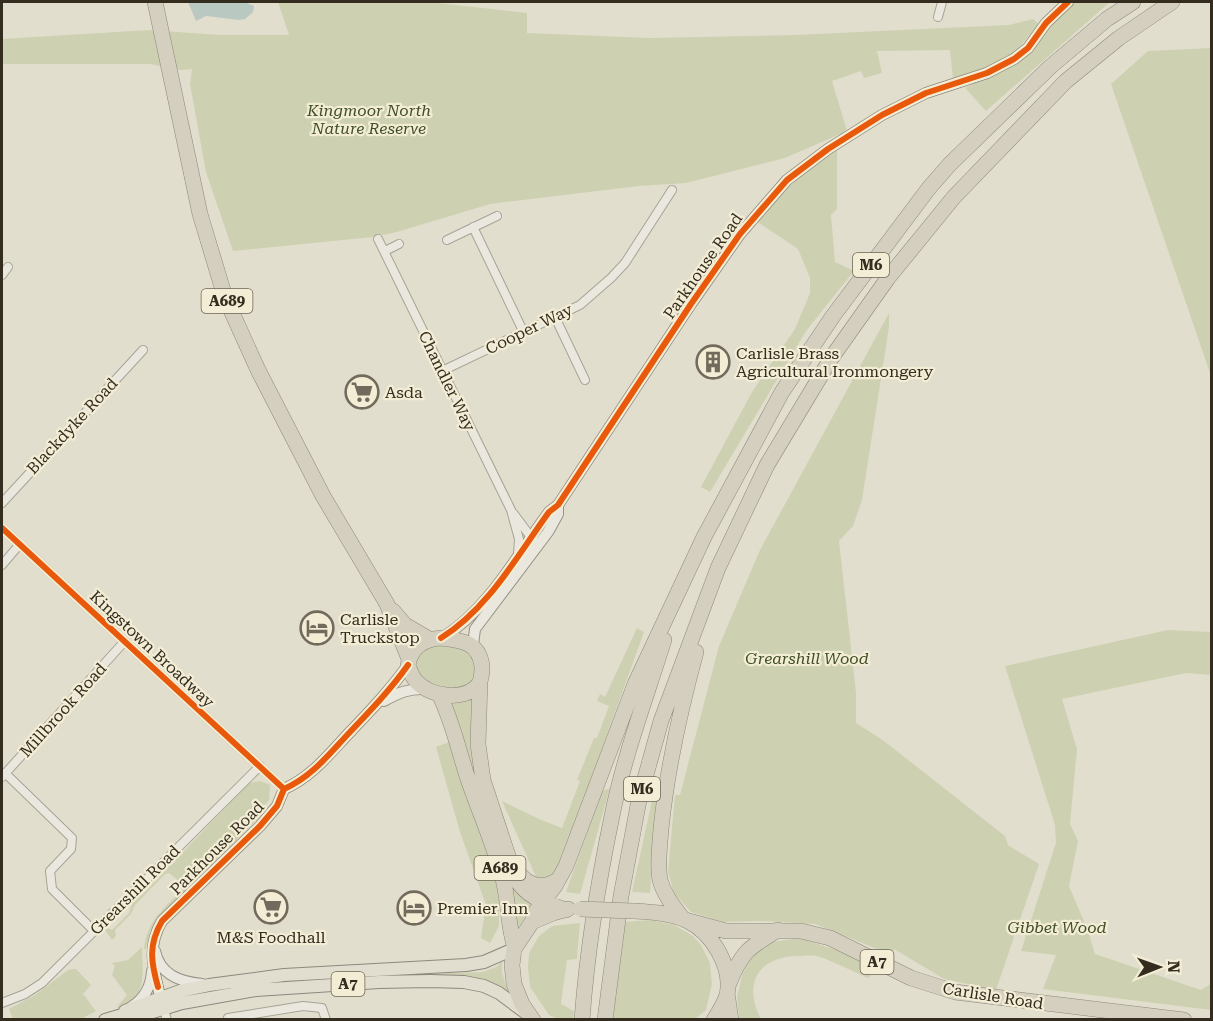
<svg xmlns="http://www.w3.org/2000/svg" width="1213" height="1021" viewBox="0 0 1213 1021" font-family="'Roboto Serif',serif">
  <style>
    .green { fill: #cdd1b1 }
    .water { fill: #b9c8c0 }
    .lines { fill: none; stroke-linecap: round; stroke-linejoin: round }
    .street-casing { stroke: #a7a396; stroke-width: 10 }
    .secondary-casing { stroke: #979286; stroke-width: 12 }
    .primary-casing { stroke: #8d887d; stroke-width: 14 }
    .highway-casing { stroke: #8d887d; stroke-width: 16 }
    .street { stroke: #eae8de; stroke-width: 8 }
    .secondary { stroke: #eae8de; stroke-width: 10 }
    .primary { stroke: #e1ded0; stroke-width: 12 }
    .highway { stroke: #d5cfbf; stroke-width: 15 }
    .highway-bridge-casing { stroke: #8d887d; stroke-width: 16; stroke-linecap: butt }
    .highway-bridge { stroke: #d5cfbf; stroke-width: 15 }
    .cycleway-casing { stroke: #f2edd4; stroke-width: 10 }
    .cycleway { stroke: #e8590c; stroke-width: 6 }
    .labels { text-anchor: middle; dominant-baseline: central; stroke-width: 4.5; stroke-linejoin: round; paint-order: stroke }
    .shield { fill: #f2edd4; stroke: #6e6656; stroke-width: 1.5 }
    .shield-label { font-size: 15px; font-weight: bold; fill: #352c20 }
    .park-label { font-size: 16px; font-style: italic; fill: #404f28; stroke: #f2edd4 }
    .street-label { font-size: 16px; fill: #352c20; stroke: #f2edd4 }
    .poi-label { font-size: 16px; fill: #352c20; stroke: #f2edd4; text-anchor: start }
  </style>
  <rect width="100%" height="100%" fill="#e2decd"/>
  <path class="green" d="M278,2H429L527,13V33L649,38L795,35L1009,25L1033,19L1039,24L1014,53L985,68L953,79L950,50L877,51L882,73L864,78L861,71L832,81L847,131L785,158L686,183L639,186L490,204L397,232L373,237L233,251L206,172L190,84L192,69L181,70L150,64H2V39L149,30L220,35H289Z
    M1075,2H1110L986,111L965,88L1014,64L1033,51L1048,26Z
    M1211,48H1212L1211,376L1111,84L1148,51Z
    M837,150V209L831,215L835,262L854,271L806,331L710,492L701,487L752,392L795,329L810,293V278L798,249L756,221L804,172Z
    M889,313V327L862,500L853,526L839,541L856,692V723L884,741L1005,836L1008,845L1039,864L996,990L944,979L894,949L892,955L815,924L761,921L723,922L691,912L674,893L668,872L675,795H680L719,646L760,550Z
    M637,628L644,632L559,868L552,877L537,879L502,801L539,819L562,828L580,781L577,780L594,738H597L609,706L597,701L600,694L605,697Z
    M1168,630L1211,632V675L1186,673L1062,699L1077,749L1070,824L1078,841L1069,886L1088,931L1095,954L1201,990L1211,984V1010L1043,989L1056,955L1021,951L1056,843L1055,825L1005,666Z
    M457,644C461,647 466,649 469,652C479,662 476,683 462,688C452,691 433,687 425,680C422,678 419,673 416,669L418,653L430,645Z
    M474,697L475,760L535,905L515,931L451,705L452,702Z
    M449,742L499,889V926L490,943L481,938L486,905L460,832L436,747Z
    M260,781L270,785L269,800L263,807L266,810L155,922L150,931L146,949H144C147,921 164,908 182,890L181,883L169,873L165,874L135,905L131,914L115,930L116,936L112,940L105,930L107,928L112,930L129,913L134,898L141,896L249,783Z
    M610,788L580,894L566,892L602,791Z
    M658,794L650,893L632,892L653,796Z
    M650,920L674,925L693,936L701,945L710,963L712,984L706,1010L695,1019L612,1020L624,922Z
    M580,923L577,959L567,960L561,1004L574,1011L573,1019H558L549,1015L530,987L528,968L529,953L539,936L552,926Z
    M799,938L849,954L877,970L868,978C853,972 832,960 816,956C811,955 803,956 797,956C757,957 743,985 761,1019H739L737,996L743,973L752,955L773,942Z
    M142,947C142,974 149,999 116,1008L127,995L112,975L115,966L112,963L128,960Z
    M502,962V972L508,993L394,979L393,975L483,972L496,967Z
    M72,969H76L91,985L83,994C88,999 91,1006 96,1011L81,1019H13L9,1009L35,995L68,970Z"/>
  <path class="water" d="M188,2H244L254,6L253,12L245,19L239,20L206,16L196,21Z"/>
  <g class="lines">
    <g class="street-casing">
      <path id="street" d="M938,17L942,2
        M473,227L524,333
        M378,239L511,510L519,539L518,554
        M447,240L497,216
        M385,251L399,244
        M2,275L8,267
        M555,317L585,380
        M442,371L580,305L611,278L625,263L672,190
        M2,503L143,350
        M513,513L534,541
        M2,528L284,789
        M2,565L19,545
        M5,773L72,838L71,849L50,871L52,889L94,931
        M2,777L124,642
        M2,1003L25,994L42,983L260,766
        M164,1010L167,1020
        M228,1020V1018L303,1006L322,1008L326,1020"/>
    </g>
    <g class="secondary-casing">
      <path id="secondary" d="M442,638C489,609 517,555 549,512L558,505L691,304L740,234L787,180L828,149L882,115L926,93L987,73L1014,59L1028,48L1046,23L1068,2
        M473,645L475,629L548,532L558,514V505
        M384,701C398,693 409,688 426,689
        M155,951C160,975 180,982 202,984
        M162,1004C155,974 145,949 162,921L260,826L277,806L284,789C312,777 330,753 350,732C371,710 391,689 408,665
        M131,1007C144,999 151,987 152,971"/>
    </g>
    <g class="primary-casing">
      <path id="primary" d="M125,1011L180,991L209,985L284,975L466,965L484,962L514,949
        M105,1020L122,1015H143L182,1003L256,990L379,982L430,981L464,982L484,986L499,993L526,1013"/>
    </g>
    <g class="highway-casing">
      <path id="highway" d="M155,2L200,214L225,297L258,370L323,496L387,604L409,659
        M393,611L405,625L429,639
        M441,638C461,640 479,642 482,666C482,672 482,678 479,684C465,702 430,697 416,681C412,677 410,671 408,665C411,647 424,639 441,638Z
        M480,682L478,744L483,780L515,877C525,897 546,903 566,910
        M439,694C452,720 458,748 467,776C478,809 493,842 502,875C509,899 507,924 515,948
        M518,872C529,887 544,890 559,879
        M633,911C651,912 672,913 688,921C712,933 733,967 727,995C724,1004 719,1012 714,1020
        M683,919C674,907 664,895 660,880C657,863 660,845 661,829C667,769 680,711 696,652
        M689,921L726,931H801L830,938L911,978L955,992L1184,1020
        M532,922L536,911L555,886L566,866L635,684L704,537L782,392L833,316L929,188L950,164L1050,67L1107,19L1133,2
        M728,986C741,953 747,948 778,930
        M727,993L731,1020
        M533,1020L522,1004L514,984L512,965L514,949L532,922L553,913L568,909
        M582,1020C587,951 598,883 612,816C624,756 646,698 664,640
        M605,1020L621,896L639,800L661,721L718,568L767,465L832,357L888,278L954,197L1066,81L1119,38L1172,2"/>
    </g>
    <use href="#street" class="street"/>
    <use href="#secondary" class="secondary"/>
    <use href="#primary" class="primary"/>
    <use href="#highway" class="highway"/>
    <g class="highway-bridge-casing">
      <path id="highway-bridge" d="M580,909L633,911"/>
    </g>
    <use href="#highway-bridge" class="highway-bridge"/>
    <g class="cycleway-casing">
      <path id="cycleway" d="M2,528L284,789
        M441,638C488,609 517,556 549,512L558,505L691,304L740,234L787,180L828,149L882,115L926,93L987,73L1014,59L1028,48L1046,23L1068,2
        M158,987C151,962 148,945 162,921L260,826L277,806L284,789C312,777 330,753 350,732C371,710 391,689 408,665"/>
    </g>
    <use href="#cycleway" class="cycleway"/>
  </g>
  <defs>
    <g id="building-ring" transform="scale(1.725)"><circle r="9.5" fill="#f2edd4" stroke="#726a5d" stroke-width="1.5"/><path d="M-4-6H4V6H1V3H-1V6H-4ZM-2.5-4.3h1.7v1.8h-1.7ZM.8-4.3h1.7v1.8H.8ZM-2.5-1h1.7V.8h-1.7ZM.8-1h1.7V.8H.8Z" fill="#726a5d"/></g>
    <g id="supermarket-ring" transform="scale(1.725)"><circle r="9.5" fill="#f2edd4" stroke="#726a5d" stroke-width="1.5"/><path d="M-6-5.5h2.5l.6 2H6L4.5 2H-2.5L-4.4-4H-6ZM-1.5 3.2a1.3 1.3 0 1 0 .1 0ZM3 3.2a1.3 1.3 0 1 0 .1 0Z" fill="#726a5d"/></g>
    <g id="hotel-ring" transform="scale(1.725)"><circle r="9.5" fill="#f2edd4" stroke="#726a5d" stroke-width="1.5"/><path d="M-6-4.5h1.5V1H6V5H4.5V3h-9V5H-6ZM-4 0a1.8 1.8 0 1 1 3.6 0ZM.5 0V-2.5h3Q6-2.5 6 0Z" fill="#726a5d"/></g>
  </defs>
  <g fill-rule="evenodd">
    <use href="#building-ring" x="713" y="362"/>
    <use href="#supermarket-ring" x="362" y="392"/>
    <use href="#hotel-ring" x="317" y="628"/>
    <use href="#supermarket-ring" x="271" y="907"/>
    <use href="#hotel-ring" x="414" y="908"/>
  </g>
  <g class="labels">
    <g class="shield">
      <rect x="853" y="253" width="36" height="24" rx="4.5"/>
      <rect x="201.5" y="289" width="51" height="24" rx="4.5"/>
      <rect x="624" y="777" width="36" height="24" rx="4.5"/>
      <rect x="474.5" y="856" width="51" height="24" rx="4.5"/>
      <rect x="860.5" y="950" width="33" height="24" rx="4.5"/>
      <rect x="331.5" y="972" width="33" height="24" rx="4.5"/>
    </g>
    <g class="shield-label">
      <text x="871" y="265">M6</text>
      <text x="227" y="301">A689</text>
      <text x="642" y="789">M6</text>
      <text x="500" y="868">A689</text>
      <text x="877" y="962">A7</text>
      <text x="348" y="984">A7</text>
    </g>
    <g class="park-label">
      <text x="369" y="110">Kingmoor North<tspan x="369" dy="18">Nature Reserve</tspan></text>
      <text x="807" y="658">Grearshill Wood</text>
      <text x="1057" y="927">Gibbet Wood</text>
    </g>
    <g class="street-label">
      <text transform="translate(703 266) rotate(-55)">Parkhouse Road</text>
      <text transform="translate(529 329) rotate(-26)">Cooper Way</text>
      <text transform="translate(447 381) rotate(64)">Chandler Way</text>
      <text transform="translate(72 426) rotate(-47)">Blackdyke Road</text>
      <text transform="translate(152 649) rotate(43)">Kingstown Broadway</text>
      <text transform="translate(63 710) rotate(-48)">Millbrook Road</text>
      <text transform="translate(217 848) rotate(-45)">Parkhouse Road</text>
      <text transform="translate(135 890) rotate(-45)">Grearshill Road</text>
      <text transform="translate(993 996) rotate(9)">Carlisle Road</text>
    </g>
    <g class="poi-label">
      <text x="736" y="353">Carlisle Brass<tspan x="736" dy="18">Agricultural Ironmongery</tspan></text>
      <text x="385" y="392">Asda</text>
      <text x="340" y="619">Carlisle<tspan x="340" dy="18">Truckstop</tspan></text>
      <text x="437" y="908">Premier Inn</text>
      <text x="271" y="937" text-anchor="middle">M&amp;S Foodhall</text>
    </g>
  </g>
  <rect width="1213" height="1021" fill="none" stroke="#352c20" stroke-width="6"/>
  <g transform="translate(1159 967) rotate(89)" stroke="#f2edd4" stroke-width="4.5" paint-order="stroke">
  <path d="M0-4.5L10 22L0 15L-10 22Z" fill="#352c20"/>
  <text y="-9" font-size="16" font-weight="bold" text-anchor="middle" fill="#352c20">N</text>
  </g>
</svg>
